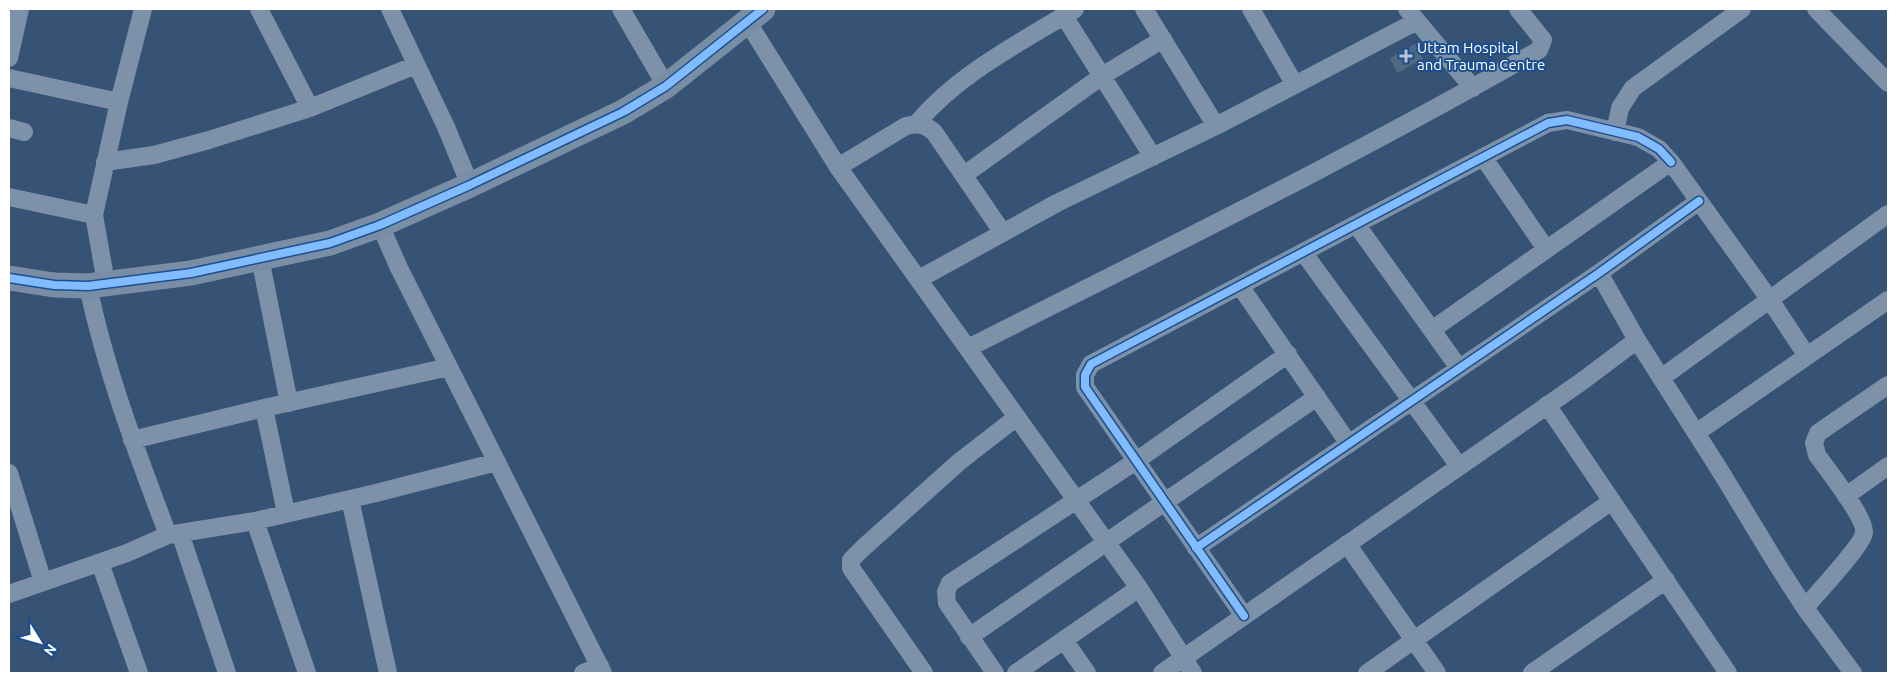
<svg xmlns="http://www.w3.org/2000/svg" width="1897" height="682" viewBox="0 0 1897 682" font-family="Ubuntu,sans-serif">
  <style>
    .building { fill: #526984 }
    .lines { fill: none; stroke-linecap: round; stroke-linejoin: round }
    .street { stroke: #7d92a8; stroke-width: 18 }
    .secondary { stroke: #798da4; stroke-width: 25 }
    .cycleway-casing { stroke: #1b4f8f; stroke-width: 11 }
    .cycleway { stroke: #80bcff; stroke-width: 8 }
    .poi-dot { fill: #b9c2ce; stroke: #1b4f8f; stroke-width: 2 }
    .labels { text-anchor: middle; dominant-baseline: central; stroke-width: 4; stroke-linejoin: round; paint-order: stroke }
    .poi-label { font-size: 15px; fill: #fff; stroke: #1b4f8f; text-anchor: start }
  </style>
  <rect width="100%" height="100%" fill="#365274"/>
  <path class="building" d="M1415,44L1423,59L1397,73L1390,58Z"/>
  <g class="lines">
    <path class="street" d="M259,9L310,108
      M390,9L446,127L470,185
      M621,9L666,86
      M1144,9L1216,126
      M1251,9L1295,85
      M1816,9L1888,83
      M1064,16L1153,157
      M747,21L838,167L1139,588L1193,673
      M1417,21L1473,88
      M9,58L20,9
      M9,78L119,102
      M917,123C959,73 1020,43 1075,9
      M9,128L24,132
      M1615,132L1620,108L1633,88L1742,9
      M1483,157L1546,249
      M105,162L154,155L209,140L310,108L416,65
      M838,167L906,126C918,123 924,124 934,132L1003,233
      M964,175L1102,76L1163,39
      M9,197L94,215L119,102L143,9
      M94,215L106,283
      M1356,224L1459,368
      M380,225L399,268L603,673
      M1303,252L1459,466
      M260,258L289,403
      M1599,273L1637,340L1719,469L1778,566L1805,608L1853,673
      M919,279L1057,203L1216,126L1417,21L1407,9
      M88,286C106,372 137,453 168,535
      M1240,286L1349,444
      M1433,329L1671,162L1770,300L1807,356
      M968,348C1160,251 1353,157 1539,50L1543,40L1518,9
      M1661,378L1888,214
      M1547,405L1728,673
      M264,408L286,513
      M1696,433L1888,300
      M132,440L264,408L449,367
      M9,473L43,582
      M1846,496L1888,466
      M350,499L388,673
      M255,521L307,673
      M180,533L227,673
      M1347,544L1437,673
      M1196,548L1599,273L1699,201
      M100,563L139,673
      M9,594L127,553L168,535L255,521L376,493L497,462
      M1805,608C1816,594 1862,546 1864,533C1866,518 1827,469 1817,455L1814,443L1818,433L1888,385
      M1244,616L1085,387V375L1091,364L1548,123L1567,120L1638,137L1659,149L1671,162
      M969,637L1317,397
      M1064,640L1087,673
      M583,673L600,666
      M924,673L851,568V560L863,548L959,462L1017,417
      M995,673L947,603L946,592L950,583L1136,461L1288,354
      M1016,673L1139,588
      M1162,673L1581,382L1637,340
      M1367,673L1612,501
      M1532,673L1666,580"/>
    <path class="secondary" d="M9,278L54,285L88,286L191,273L330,243L380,225L470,185L623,112L666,86L763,9"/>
    <g class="cycleway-casing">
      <path id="cycleway" d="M9,278L54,285L88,286L191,273L330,243L380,225L470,185L623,112L666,86L763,9
        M1196,548L1599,273L1699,201
        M1244,616L1085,387V375L1091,364L1548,123L1567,120L1638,137L1659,149L1671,162"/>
    </g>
    <use href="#cycleway" class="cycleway"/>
  </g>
  <path class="poi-dot" d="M1403.5 48.5h5v5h5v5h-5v5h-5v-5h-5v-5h5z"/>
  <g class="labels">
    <g class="poi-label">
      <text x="1417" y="47">Uttam Hospital<tspan x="1417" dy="17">and Trauma Centre</tspan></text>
    </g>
  </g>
  <rect width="1897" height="682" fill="none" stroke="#ffffff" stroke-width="20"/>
  <g transform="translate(40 642) rotate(127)" stroke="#1b4f8f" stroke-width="4" paint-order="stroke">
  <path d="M0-4L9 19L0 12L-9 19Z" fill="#ffffff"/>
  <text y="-8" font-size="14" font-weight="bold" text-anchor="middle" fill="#ffffff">N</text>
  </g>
</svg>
